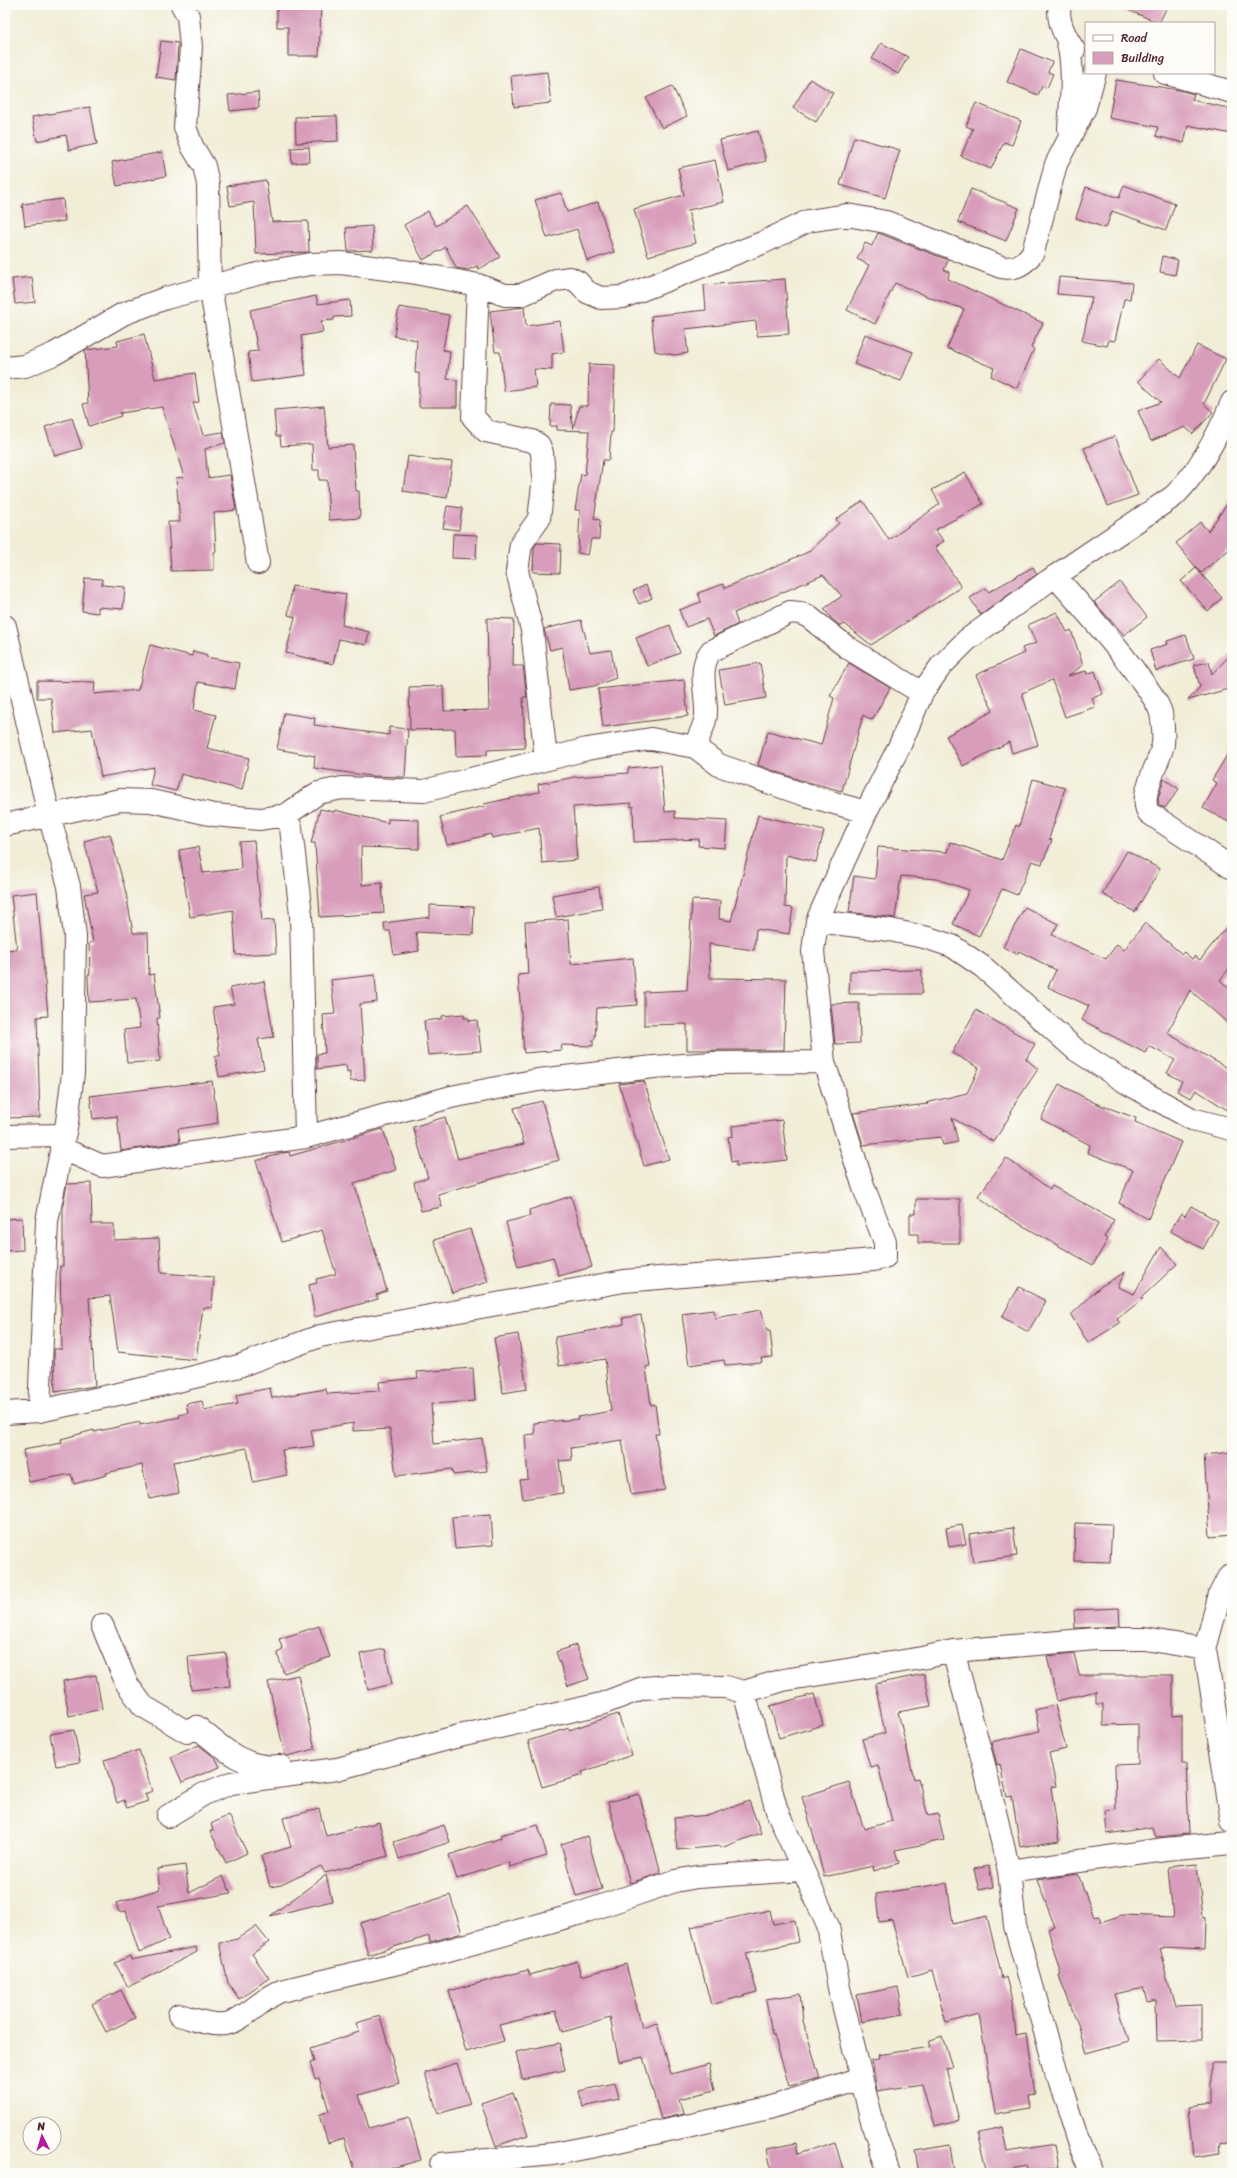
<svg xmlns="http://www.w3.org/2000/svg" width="1237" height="2178" viewBox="0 0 1237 2178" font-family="Sriracha,sans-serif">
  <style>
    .building { fill: #d89dbb }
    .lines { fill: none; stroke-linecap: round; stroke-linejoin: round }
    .minor-casing { stroke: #633e45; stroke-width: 24 }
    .minor { stroke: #fff; stroke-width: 22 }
  </style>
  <rect width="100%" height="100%" fill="#fdfcf7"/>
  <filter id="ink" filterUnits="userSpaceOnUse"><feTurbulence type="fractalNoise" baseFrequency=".025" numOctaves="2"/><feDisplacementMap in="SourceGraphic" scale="8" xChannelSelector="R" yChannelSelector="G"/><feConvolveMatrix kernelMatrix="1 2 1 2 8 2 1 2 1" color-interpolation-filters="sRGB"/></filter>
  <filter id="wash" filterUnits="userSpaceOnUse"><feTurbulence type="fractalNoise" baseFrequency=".012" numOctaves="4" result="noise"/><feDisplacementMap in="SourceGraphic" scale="16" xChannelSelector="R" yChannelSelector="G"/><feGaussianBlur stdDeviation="0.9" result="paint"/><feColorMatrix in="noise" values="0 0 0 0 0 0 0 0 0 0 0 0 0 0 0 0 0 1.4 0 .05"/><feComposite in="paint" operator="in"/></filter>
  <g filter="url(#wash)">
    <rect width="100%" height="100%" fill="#f1edd7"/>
    <g id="blocks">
      <path class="building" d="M277,5H321L319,56H288V27H277Z
        M1116,5H1168L1159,23Z
        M161,41L178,43L176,80L156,77Z
        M881,43L908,57L898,74L872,59Z
        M1021,49L1052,62L1048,72L1053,74L1047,88L1042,86L1038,95L1007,82Z
        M547,72L551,103L514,107L511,76Z
        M810,79L833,93L816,122L793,108Z
        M1116,80L1179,90L1194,94L1192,100L1232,109V134L1188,125L1184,143L1156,136L1158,127L1109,118Z
        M672,86L687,116L662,128L646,98Z
        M258,92L259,108L230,111L228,95Z
        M976,103L1021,121L1012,145L1004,142L991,169L961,156L973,129L966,126Z
        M90,107L97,144L69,150L66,135L37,141L32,117Z
        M337,116L338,141L296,143L295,117Z
        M758,131L766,161L728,171L720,140Z
        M854,137L900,150L885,198L840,185Z
        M309,147L310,162L292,163L291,148Z
        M162,152L166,176L117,186L112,162Z
        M715,160L724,202L688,210L696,243L648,256L634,209L684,195L678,168Z
        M266,180L272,222L308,221L309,252L256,254L254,202L230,206L227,186Z
        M1124,185L1175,204L1166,230L1112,211L1106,228L1076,218L1086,187L1119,198Z
        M971,189L1019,208L1006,241L958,222Z
        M561,193L567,212L598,202L614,252L587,261L577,229L547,238L535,200Z
        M63,199L65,221L25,226L22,204Z
        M468,206L500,257L479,269L477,266L468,270L456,268L446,247L423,260L404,225L428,211L436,226Z
        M372,226L373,250L348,251L346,228Z
        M878,233L948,260L944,270L949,272L948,279L1043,323L1031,347L1034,349L1017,388L991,376L994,368L947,348L964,309L931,298L895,283L875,324L847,310L869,265L857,259L865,243L872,246Z
        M1163,256L1178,260L1175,275L1160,272Z
        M32,277L35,302L15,304L12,279Z
        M1059,277L1132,283L1130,299H1124L1115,341L1109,340L1107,346L1082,341L1092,297L1057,294Z
        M785,279L789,334L757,336L756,321L685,329L688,353L674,355L655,351L651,316L706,310L704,285Z
        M316,296L318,304L350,300L351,316L334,317V320L321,321L323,332L301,336L306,375L252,382L248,352L258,351L250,310Z
        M399,307L449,315L443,350L450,351L447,379L457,380V407H419V373H415L417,340L394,336Z
        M524,307L526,326L560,321L564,352L552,354V370L534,369L536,387L504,391L500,352H495L490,311Z
        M144,334L155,379L195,373L199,402L193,403L203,435L223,432L225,443L205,449L208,478L230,475L236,510L214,513L216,552H214V570L171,571L168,522H180L176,478L184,477L162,407L120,413L121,416L89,426L83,404L88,403L85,350L118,346L117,341Z
        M865,334L913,352L901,381L854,364Z
        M1197,345L1226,359L1204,404L1213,412L1193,434L1185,427L1151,441L1138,411L1161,402L1138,381L1159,359L1180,378Z
        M589,364L615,365L613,432H611L609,460H603L594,519L600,520L599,539H591L588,555L578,553L580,510H575L581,474L585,475L589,431L557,430V426H550L551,404L570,405L573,429L579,406H588Z
        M324,406L328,447L353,445L356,491H359L360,518L329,520L327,480H319V470H313L312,444L281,446L280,436H276L274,410Z
        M72,418L82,448L55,456L45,427Z
        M1115,436L1138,495L1108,506L1084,448Z
        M408,456L452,462L447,498L403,491Z
        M965,472L983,504L935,530L944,541L935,547L961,587L871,645L845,624L841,626L831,618L824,609L842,596L823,575L734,613L738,624L714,636L707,619L686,627L679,610L701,602L698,593L723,584L725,588L808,552L839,523L836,519L863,501L889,540L940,504L932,490Z
        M1232,497V547L1201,573L1176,543L1200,522L1208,531Z
        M447,506L462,508L459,530L443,528Z
        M453,534L477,535L476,559L452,558Z
        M537,543L561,544L560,573L533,572L534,547Z
        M1033,567L1037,574L981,615L970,598L986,588L989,592Z
        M1196,568L1222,598L1208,611L1181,581Z
        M85,578L102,579V585L125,587L123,609L98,607V613L82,611Z
        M1120,582L1147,617L1124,635L1094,602Z
        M646,585L652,598L639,604L633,591Z
        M292,586L346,594L342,625L369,632L366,645L339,639L333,664L286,653L295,617L288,615Z
        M1057,612L1067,632L1071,630L1083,665L1068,676L1086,671L1087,674L1095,671L1103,694L1092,698L1095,707L1065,717L1052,680L1022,693L1038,745L1012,753L1009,742L963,766L946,736L993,711L976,675L1024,653L1022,648L1036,643L1028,625Z
        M487,618L514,619L513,666H523L527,697H523L525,748L487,750V755L456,756L455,729L410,730L409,687L443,686L444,711L489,710Z
        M581,620L590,653L611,650L616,678L594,686L569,690L562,647L550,650L544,629Z
        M670,625L680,653L647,666L636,638Z
        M1186,635L1194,659L1156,671L1150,650L1168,644L1167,641Z
        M150,645L192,656L193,651L207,655L206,657L239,663L235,689L198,682L194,710L216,715L207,748L249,758L242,790L181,774L176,791L150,785L154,767L101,777L92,729L55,733L51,698H37V681L95,682L94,694L138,690Z
        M1232,653V688L1188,700L1200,687L1194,665L1209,662L1212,674Z
        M760,663L766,698L725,705L719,670Z
        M849,663L890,688L872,720L863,715L842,791L797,779L758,765L768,731L821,745L834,698L830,696Z
        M684,680L688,716L603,727L598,689Z
        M284,713L315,718L314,725L389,735V727L408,729L405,777L371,776L314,768L315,756L277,749Z
        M1232,747V824L1203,808L1217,783L1212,780Z
        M661,765L665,812L675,811V818L727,821L725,848L698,846L699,839L634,842L633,806L631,807V803L573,807L577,860L542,863L539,828L492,838L491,834L447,845L440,817L485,806L484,804L539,792L538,784L575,777L628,773V768Z
        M1033,779L1065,788L1049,839L1052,840L1042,864L1032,861L1017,895L1002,889L979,936L953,924L969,890L937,879L901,876L895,918L849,912L854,876L875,879L878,847L947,852L950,842L1002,860L1016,825L1019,827Z
        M1164,779L1179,789L1165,808L1159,805L1158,799Z
        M320,809L334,812L335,810L388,823V819L419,820V849L361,847L362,885L382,883L384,913L320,917L315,843H311Z
        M758,815L824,831L816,862L786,855L785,907L793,908L789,934L756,929L754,950L709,944L710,978L786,979L784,1050H687V1024L644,1025V992L687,990L692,900L720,901L719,919L731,921Z
        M110,834L126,893L133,933H148L149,975L154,974L160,1018H157L160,1061L127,1063L124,1030L140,1028L136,999L89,1002L88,975L90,974L89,943L93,942L84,894L98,892L84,841Z
        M254,841L262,921L274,920L276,953L236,955L233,910L190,917L179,850L198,847L203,873L241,869L239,842Z
        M1127,851L1160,869L1135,912L1102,894Z
        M599,887L602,909L556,917L552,895Z
        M37,892L48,1016L37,1017L40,1117L5,1118V950L17,949L11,895Z
        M430,905L474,907L473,935L416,932L419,951L394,955L390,931H385L384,923L430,917Z
        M1025,907L1058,924L1052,935L1106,959L1117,944L1124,950L1145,923L1182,954L1184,952L1192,959L1195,956L1200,960L1232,920V965L1220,980L1232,991V1027L1190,990L1167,1033L1232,1071V1113L1196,1090L1191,1098L1177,1091L1182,1081L1167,1073L1175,1060L1149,1046L1145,1053L1082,1020L1089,1006L1048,987L1056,970L1019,951L1017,954L1003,947Z
        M568,919L571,964L633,958L637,1005L597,1008L595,1039H593V1046L561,1045L562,1050L524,1053L518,975L528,974L525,922Z
        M922,970V994H849L850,971Z
        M375,975L377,1002L360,1004L365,1080L350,1081V1071L347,1072L346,1065L317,1069V1054L325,1053L323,1015L335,1014L331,980Z
        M264,981L274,1037L258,1039L264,1069L219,1077L215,1056H220L213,1007L234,1004L230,988Z
        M859,1003L860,1043L835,1044L831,1004Z
        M976,1010L1035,1044L1026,1059L1038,1069L1010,1111L1012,1112L994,1142L952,1118L958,1142L943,1145L941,1137L863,1145L853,1113L928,1104L926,1103L967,1093L979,1068L952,1053Z
        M464,1014V1018H469V1021L477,1020L481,1051L428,1055L424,1021L442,1019V1016Z
        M212,1081L218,1123L178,1129L180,1142L121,1151L117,1116L93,1119L90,1096Z
        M644,1081L669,1159L644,1166L619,1084Z
        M1059,1084L1095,1103L1136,1118L1135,1122L1181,1142L1148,1219L1119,1203L1133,1170L1088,1153L1090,1145L1041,1119Z
        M542,1101L559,1160L438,1194L442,1207L421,1211L414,1182L428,1178L413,1127L445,1117L458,1159L524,1144L514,1108Z
        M782,1120L787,1160L736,1166V1161L731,1162L728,1137L733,1136L732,1126Z
        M383,1129L396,1170L354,1183L387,1291L376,1295L378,1299L315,1317L309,1285L317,1283L316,1279L336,1274L322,1230L282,1242L256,1161L282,1153L289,1152L290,1156Z
        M1006,1158L1050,1189L1052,1186L1114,1220L1104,1237L1108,1239L1093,1265L1000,1213L978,1196Z
        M91,1183L92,1224H114V1240L159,1238L161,1273L214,1277L212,1308L203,1307L196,1360L118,1352L110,1296L89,1298L95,1386L55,1392L54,1349H62L60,1266H63V1204L67,1184Z
        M571,1196L592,1267L559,1276L553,1257L518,1267L506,1222L530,1216L529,1210Z
        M916,1199H960V1243H918V1234H910V1214H916Z
        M1191,1206L1218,1221L1203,1249L1170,1231L1181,1213L1185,1216Z
        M22,1218L23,1250L5,1251V1219Z
        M470,1229L488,1282L452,1293L434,1240Z
        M1161,1247L1177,1264L1141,1298L1143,1299L1117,1319L1120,1323L1088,1343L1071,1315L1100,1287L1125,1272L1118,1287L1134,1294Z
        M1019,1287L1046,1301L1028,1332L1002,1317Z
        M713,1310L715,1318L761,1310L767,1331H770L773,1357L761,1358L762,1362L725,1365L724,1360L689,1365L682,1314Z
        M641,1315L650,1366L646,1367L651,1405L655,1404L659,1434H655L665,1490L631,1495L622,1440L571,1448L572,1460L559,1461L563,1493L523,1499L520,1480L528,1479L525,1435L535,1434L534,1423L578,1419V1417L611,1411L605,1359L559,1366L555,1337L612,1327L624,1324L623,1318Z
        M518,1334L527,1389L503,1393L494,1338Z
        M473,1368L475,1401L431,1404L434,1444L482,1438L487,1471L453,1475L452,1469L396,1476L390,1429L353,1431V1423L311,1430L314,1446L282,1450L287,1475L253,1482L247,1448L173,1462L179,1493L149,1499L142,1465L106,1473L107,1475L74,1484L71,1474L29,1482L23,1450L62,1443L61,1439L94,1430V1432L140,1422V1425L180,1417L179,1415L188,1413L186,1404L202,1401L204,1410L238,1404L236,1395L270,1388L272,1398L326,1389L327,1394L380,1391L379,1382L418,1378L417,1372Z
        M1232,1452V1535L1210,1537L1204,1455Z
        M491,1514L493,1545L455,1548L452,1517Z
        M1075,1523L1112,1524L1110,1562L1074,1561Z
        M962,1525L966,1544L949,1547L946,1528Z
        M1013,1528L1017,1556L973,1562L969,1534Z
        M1119,1608L1120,1626L1075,1628L1074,1610Z
        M319,1626L330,1657L284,1673L277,1653L283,1650L279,1639Z
        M576,1645L589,1679L568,1686L556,1652Z
        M385,1649L392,1684L368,1690L360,1654Z
        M226,1653L230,1686L191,1690L188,1657Z
        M1074,1653L1079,1675H1173V1716L1182,1715V1764H1186L1189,1834L1156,1837L1153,1827L1107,1834L1105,1810L1116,1809L1115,1765L1138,1764V1724L1103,1725V1704H1096V1691L1057,1701L1047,1656Z
        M924,1674L931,1706L898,1712L914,1779L918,1778L928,1816L938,1814L944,1840L895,1850L899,1863L874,1871L873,1866L824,1877L813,1833L802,1797L849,1782L864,1829L892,1821L878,1765L870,1767L862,1739L885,1733L875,1684Z
        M96,1675L102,1709L69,1716L63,1681Z
        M298,1675L315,1749L287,1756L285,1755L268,1682Z
        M814,1694L823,1725L779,1738L770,1706Z
        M1055,1705L1066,1749L1049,1753L1056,1786L1051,1787L1059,1841L1020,1847L1012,1796L1007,1797L1000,1764L997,1765L991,1742L1040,1731L1035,1710Z
        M618,1714L632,1755L582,1772L583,1775L542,1787L528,1741L569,1728V1730Z
        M74,1730L80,1762L56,1766L50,1734Z
        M199,1745L216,1759L220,1767L182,1782L171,1757Z
        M139,1750L152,1791L145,1794L148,1801L127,1808L124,1800L117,1803L104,1760Z
        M639,1794L661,1873L630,1883L608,1802Z
        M749,1801L761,1833L721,1848V1846L677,1850L674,1818L710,1815Z
        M319,1809L326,1836L379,1822L388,1856L325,1873L321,1866L281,1885L270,1887L261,1856L291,1847L283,1818Z
        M229,1815L247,1853L226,1863L210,1831L213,1830L211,1824Z
        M444,1825L450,1842L399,1859L394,1842Z
        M538,1825L547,1856L509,1867L508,1862L457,1879L449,1855L501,1838L500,1835Z
        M587,1836L602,1889L576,1896L561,1844Z
        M1197,1864L1203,1917L1206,1918L1205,1950L1159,1948L1175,2007L1202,2006V2040L1157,2041L1156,2000L1148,2002L1144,1988L1115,1994L1129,2042L1086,2054L1078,2024L1059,1976L1061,1975L1048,1929L1055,1927L1037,1880L1078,1874L1094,1917L1099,1916L1101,1922L1122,1915L1173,1917L1168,1867Z
        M185,1865L189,1893L223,1876L231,1893L158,1906L169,1939L139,1953L126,1911L119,1912L116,1903L160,1889L157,1869Z
        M989,1866L993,1887L979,1890L974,1869Z
        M326,1875L332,1901L270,1916Z
        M947,1883L953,1924L987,1916L1002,1978L1006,1976L1013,2006L1016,2036L1026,2034L1035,2095L1028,2096L1030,2108L995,2114L979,2014L946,2023L932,1970L908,1977L892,1920L879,1922L876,1894Z
        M450,1895L462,1933L430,1942L429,1936L368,1955L360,1923Z
        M770,1910L773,1924L795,1920L799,1942L746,1953L757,1992L711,2005L691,1927Z
        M256,1926L269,1942L252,1954L269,1978L239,1999L228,1983L219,1943L237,1939Z
        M196,1947L197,1952L128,1987L115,1963L130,1956L131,1960Z
        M577,1961L581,1976L626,1964L642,2028L657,2023L671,2074L709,2064L715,2090L679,2099L683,2114L661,2119L643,2057L619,2062L610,2018L563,2032L556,2011L499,2025L504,2041L466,2052L449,1991L528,1970L530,1975Z
        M898,1987L903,2014L862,2022L857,1995Z
        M121,1990L135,2018L106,2032L92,2004Z
        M800,1994L803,2021L820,2078L789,2086L774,2035H772L766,1999Z
        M380,2016L399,2083L359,2095L369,2128L409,2117L421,2160L374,2173H355L344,2138L328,2143L319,2115L329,2111L319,2078L315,2079L310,2063L314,2062L310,2048L359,2032L356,2023Z
        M942,2036L952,2067L946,2068L959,2120L934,2126L922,2084L877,2091L872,2060L879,2059L878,2055L930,2047L928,2041Z
        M559,2043L565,2070L522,2079L516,2052Z
        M1211,2062H1232V2142L1220,2144L1221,2153L1194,2157L1189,2108L1211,2105Z
        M457,2063L470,2104L438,2114L425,2073Z
        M615,2083L619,2099L583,2107L579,2091Z
        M513,2092L528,2135L496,2146L481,2103Z
        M1002,2127L1007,2152L1054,2144L1058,2167L1030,2172L1029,2166L988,2173L978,2132Z
        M835,2142L844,2173H772L767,2149L796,2143L798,2154Z
        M949,2145L953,2173H919L915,2151Z"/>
    </g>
  </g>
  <g filter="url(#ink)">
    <use href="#blocks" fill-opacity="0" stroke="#633e45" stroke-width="1"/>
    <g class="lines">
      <g class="minor-casing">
        <path id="minor" d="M182,5L188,16L191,47L185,127L192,146L204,166L208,184L210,286L258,563
          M1060,5C1056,21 1066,38 1074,50
          M1067,39C1075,70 1071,98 1069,129
          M1165,73L1232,92
          M478,285L473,417L486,431L532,441L539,445L542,453L544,477L539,519L521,544L517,571L532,630L546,759
          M5,368L25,366L54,354L123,314L166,298L265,272L311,264L341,263L410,272L478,285L505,295H521L556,280L570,278L578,282L587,292L601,298L623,297L762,243L808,221L847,215L886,222L1001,267C1016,270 1025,264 1033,252L1056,164L1085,108L1095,73
          M1055,576C1084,609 1113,641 1139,677C1147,688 1157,700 1161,713C1163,723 1164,734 1163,744C1160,763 1137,797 1149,813L1232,868
          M5,626L49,815L69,886L75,936L73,1073L67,1122L47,1221L39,1411
          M695,747C698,737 706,724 706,714C707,693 697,669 711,651L790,612L800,613L809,617L848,648L922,693
          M286,815L291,828L301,915L306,1137
          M5,825L120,800L151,801L214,815L260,819L286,815L318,793L342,788L424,791L587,749L651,739L695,747L719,765L802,794L866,812L900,745L922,693L941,666L967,640L1048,581L1174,496C1200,470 1218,436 1232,402
          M817,921L890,930L928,938L952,946L983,967L1076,1050L1127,1083L1192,1119L1231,1129
          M5,1136L64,1135
          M61,1148L102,1166L306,1137L451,1097L538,1080L654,1067L713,1063L824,1062
          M5,1413L39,1411L165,1384L239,1366L320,1336L624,1281L873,1260L885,1257V1242L864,1188L824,1062L813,951L817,921L866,812
          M1232,1574L1228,1578L1220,1594L1205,1649L1232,1821
          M102,1625L127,1684L143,1706L187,1732L197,1727C223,1749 246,1770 280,1766
          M953,1651L984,1765L1009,1871L1015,1926L1059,2081L1079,2144L1093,2173
          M744,1692L777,1811L828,1926L839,1988L874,2129L889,2173
          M168,1816L204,1794L231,1783L337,1769L455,1737L601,1704L643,1688L669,1686L725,1687L744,1692L783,1680L922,1658L953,1651L1095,1639H1145L1205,1649
          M1009,1871L1165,1849L1232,1843
          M179,2015C194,2019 210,2026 225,2024C244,2021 262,1998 281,1991L427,1956L578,1914L675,1881L697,1877L803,1870
          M441,2164L554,2154L600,2145L769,2108L861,2078"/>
      </g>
      <use href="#minor" class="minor"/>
    </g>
  </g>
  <rect width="1237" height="2178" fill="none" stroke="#fdfcf7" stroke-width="20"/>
  <rect x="1085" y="22" width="130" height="52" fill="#fdfcf7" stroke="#b5a4a5"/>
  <rect x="1093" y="35" width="20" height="6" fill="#ffffff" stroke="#b5a4a5"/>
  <text x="1121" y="42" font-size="12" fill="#4a1f2b">Road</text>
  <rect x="1093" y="52" width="20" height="12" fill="#d89dbb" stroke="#b5a4a5"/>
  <text x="1121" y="62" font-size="12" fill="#4a1f2b">Building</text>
  <g transform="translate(42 2136) rotate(355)"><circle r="19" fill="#fdfcf7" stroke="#b5a4a5"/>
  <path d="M0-3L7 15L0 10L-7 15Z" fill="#b5179e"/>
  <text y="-6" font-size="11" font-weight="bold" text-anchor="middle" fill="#4a1f2b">N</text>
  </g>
</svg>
